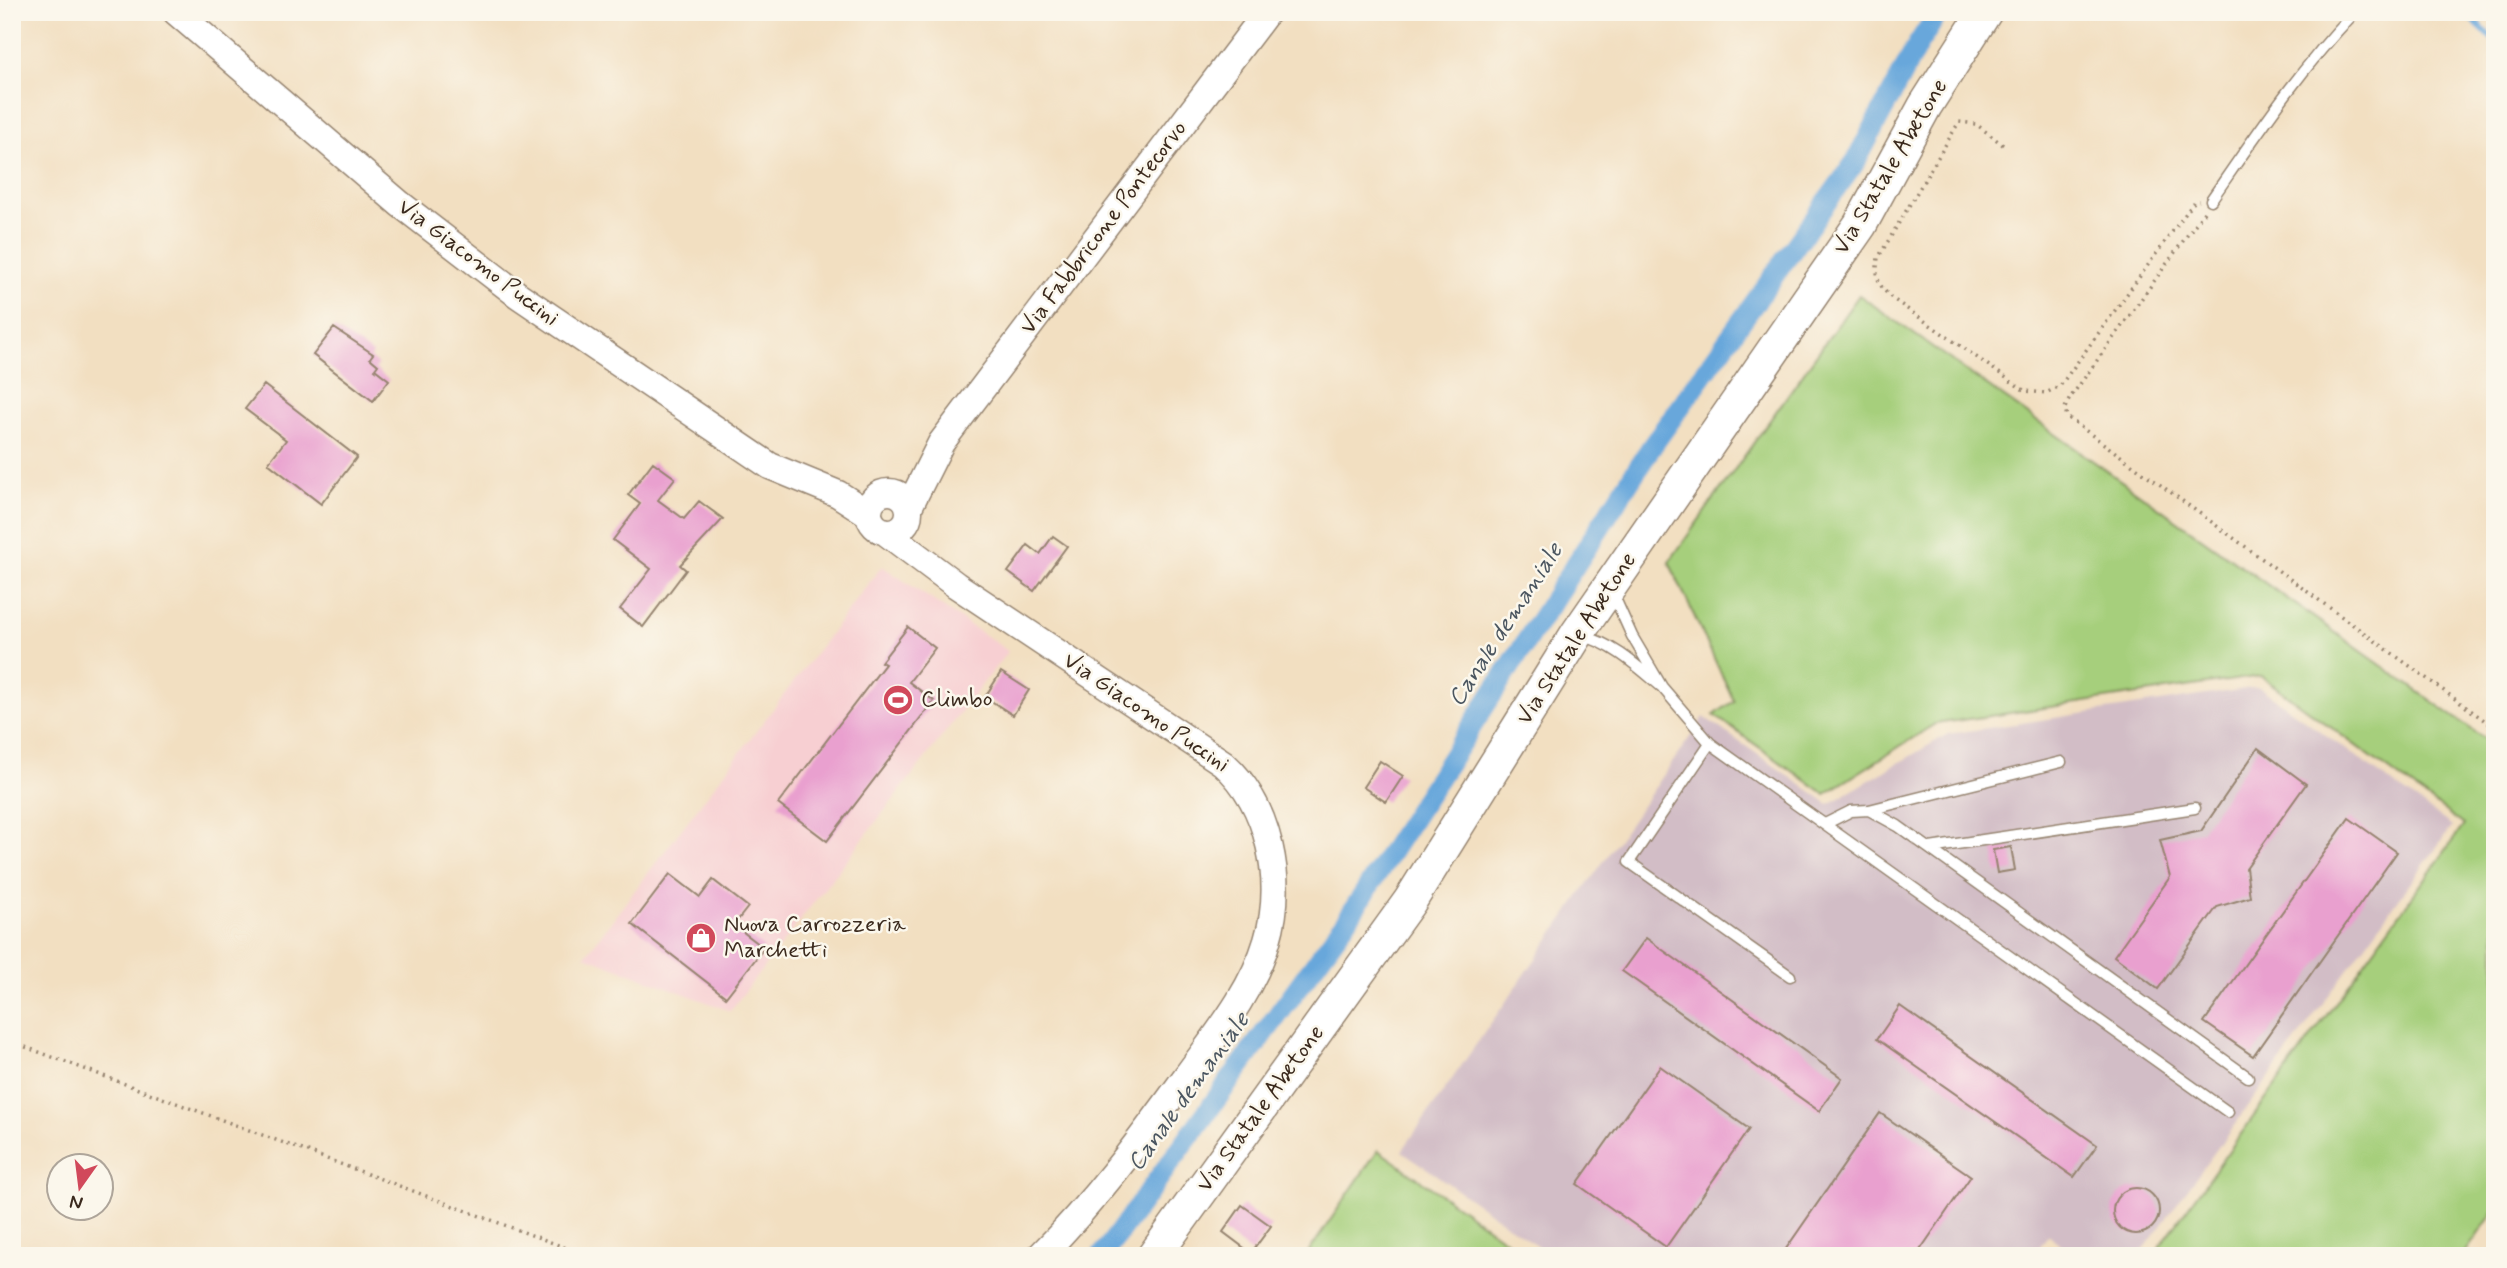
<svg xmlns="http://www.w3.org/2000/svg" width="2507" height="1268" viewBox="0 0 2507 1268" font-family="Mynerve,sans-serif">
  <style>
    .built { fill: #f7cfd2 }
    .industrial { fill: #d2bdc6 }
    .green { fill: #a6cf7b; stroke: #707c4c; stroke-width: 2 }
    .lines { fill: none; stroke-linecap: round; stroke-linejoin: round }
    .stream { stroke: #68a7db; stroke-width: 6 }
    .canal { stroke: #68a7db; stroke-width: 21 }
    .building { fill: #e9a0cf }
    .service-casing { stroke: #968470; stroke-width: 13 }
    .tertiary-casing { stroke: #968470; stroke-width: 29 }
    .primary-casing { stroke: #968470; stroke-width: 36 }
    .path { stroke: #968470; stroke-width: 3.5; stroke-dasharray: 2 5; stroke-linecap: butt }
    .service { stroke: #fff; stroke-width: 10 }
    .tertiary { stroke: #fff; stroke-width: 26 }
    .primary { stroke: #fff; stroke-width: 33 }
    .labels { text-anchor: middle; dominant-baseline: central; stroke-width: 5; stroke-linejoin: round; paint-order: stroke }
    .street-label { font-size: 23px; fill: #3b2a1e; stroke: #fbf7ec }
    .poi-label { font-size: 23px; fill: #3b2a1e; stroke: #fbf7ec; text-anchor: start }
    .water-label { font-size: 24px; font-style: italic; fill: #4b5660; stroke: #fbf7ec }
  </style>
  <rect width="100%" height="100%" fill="#fbf7ec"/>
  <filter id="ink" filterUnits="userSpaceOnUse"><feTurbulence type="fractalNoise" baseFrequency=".0143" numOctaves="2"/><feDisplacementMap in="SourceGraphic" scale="14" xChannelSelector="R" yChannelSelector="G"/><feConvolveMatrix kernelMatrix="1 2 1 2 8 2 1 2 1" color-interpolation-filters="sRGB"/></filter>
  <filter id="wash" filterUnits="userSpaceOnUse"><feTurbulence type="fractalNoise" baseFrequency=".00686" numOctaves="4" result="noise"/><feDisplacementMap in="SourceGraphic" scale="28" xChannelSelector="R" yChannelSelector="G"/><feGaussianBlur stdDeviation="1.57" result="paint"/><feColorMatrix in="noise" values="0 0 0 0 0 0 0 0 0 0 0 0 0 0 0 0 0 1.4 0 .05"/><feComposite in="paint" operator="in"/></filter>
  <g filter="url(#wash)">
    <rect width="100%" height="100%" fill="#f2dfc1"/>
    <path class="built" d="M882,566L1008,651L730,1011L585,956Z"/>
    <path class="industrial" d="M2259,687L2452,826L2139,1256H2077L2048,1235L2033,1256H1552L1402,1151L1704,717L1829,804L1948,734Z"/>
    <path class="green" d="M1859,295L2495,746V1210L2463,1256H2153L2464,825L2261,676L1935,724L1825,794L1714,715L1734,701L1669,562Z
      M1378,1150L1528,1256H1306Z"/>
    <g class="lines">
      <path class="stream" d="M2464,12L2495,41"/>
      <path class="canal" d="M1102,1256L1347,920L1652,446L1856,161L1918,44L1939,12"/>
    </g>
    <g id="blocks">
      <path class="building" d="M334,328L373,354L370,358L378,365L375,369L389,380L373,401L313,355Z
        M264,385L357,457L321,504L268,463L286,440L245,409Z
        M653,462L675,478L658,500L684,519L699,501L723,519L680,565L686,570L643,627L620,609L651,569L613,540L640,504L628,495Z
        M1053,536L1067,546L1034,591L1008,572L1028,545L1040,554Z
        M908,627L935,648L909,682L934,701L827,841L778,804L885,664L881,662Z
        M1001,672L1029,690L1013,715L985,697Z
        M2258,748L2306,784L2246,868L2250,897L2217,907L2158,989L2114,956L2170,877L2160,840L2201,831Z
        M1380,761L1403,776L1386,802L1363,787Z
        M2349,818L2397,852L2253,1056L2204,1022Z
        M2011,847L2015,870L1997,873L1993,850Z
        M670,874L700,897L713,880L748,907L734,925L764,948L726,997L632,924Z
        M1646,938L1842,1078L1819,1111L1622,971Z
        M1900,1006L2097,1145L2074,1177L1877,1039Z
        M1660,1066L1749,1129L1666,1247L1577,1184Z
        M1880,1113L1971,1176L1916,1256H1781Z
        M2113 1211a23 23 0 1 1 46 0a23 23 0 1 1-46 0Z
        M1242,1205L1271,1226L1251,1253L1223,1232Z"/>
    </g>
  </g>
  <g filter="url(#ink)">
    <use href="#blocks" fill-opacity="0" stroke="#968470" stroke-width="2"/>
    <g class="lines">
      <g class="service-casing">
        <path id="service" d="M2211,200C2256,135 2300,69 2355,12
          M1583,636C1614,644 1638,667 1662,687L1632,636L1613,594
          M1662,687L1710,743L2228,1112
          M1710,743L1629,862L1790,976
          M1869,810L1898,826L2248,1077
          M1825,824L1851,811L1869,810L2061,762
          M1930,848L2195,808"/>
      </g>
      <g class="tertiary-casing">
        <path id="tertiary" d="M176,12L400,204L518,295L770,466L838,494L869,514
          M869 512a20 20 0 1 1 40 0a20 20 0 1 1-40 0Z
          M909,507L941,443L1267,12
          M884,531L956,585L1223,763C1270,805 1285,882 1267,941C1252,992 1216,1035 1185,1078C1140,1140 1095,1201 1040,1256"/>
      </g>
      <g class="primary-casing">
        <path id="primary" d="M1154,1256L1410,901L1577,634L1860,225L1925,106L1985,12"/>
      </g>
      <path class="path" d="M2003,145L1976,124L1959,122L1878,258C1875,277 1878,286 1893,299L2025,391L2046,393L2060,386L2194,202L2199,201
        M2204,212L2070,398L2065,408L2067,417L2495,728
        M12,1042L588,1256"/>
      <use href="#service" class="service"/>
      <use href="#tertiary" class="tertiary"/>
      <use href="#primary" class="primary"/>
    </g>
  </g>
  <defs>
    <g id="stadium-disc" transform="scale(1.575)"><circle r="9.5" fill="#d1495b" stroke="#fbf7ec"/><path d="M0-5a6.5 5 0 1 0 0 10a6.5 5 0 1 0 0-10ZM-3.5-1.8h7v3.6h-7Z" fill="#fff"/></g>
    <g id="shop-disc" transform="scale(1.575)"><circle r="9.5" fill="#d1495b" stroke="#fbf7ec"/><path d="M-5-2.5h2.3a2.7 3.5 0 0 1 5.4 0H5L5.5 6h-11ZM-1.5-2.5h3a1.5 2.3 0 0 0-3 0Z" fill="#fff"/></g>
  </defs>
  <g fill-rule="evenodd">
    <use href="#stadium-disc" x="898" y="700"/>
    <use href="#shop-disc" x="701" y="938"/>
  </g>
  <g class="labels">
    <g class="street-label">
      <text transform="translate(1891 167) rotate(-59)">Via Statale Abetone</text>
      <text transform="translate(1104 228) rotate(-53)">Via Fabbricone Pontecorvo</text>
      <text transform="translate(478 263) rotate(37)">Via Giacomo Puccini</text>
      <text transform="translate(1577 639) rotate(-57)">Via Statale Abetone</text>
      <text transform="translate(1146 713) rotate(34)">Via Giacomo Puccini</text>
      <text transform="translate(1261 1109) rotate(-54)">Via Statale Abetone</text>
    </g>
    <g class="poi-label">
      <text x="921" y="700">Climbo</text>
      <text x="724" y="925">Nuova Carrozzeria<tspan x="724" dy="26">Marchetti</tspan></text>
    </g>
    <g class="water-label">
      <text transform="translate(1506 625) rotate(-57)">Canale demaniale</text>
      <text transform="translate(1189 1092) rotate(-54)">Canale demaniale</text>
    </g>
  </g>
  <rect width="2507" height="1268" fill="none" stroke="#fbf7ec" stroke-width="42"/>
  <g transform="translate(80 1187) rotate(194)"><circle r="33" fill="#fbf7ec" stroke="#aea59a" stroke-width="2"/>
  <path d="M0-5L12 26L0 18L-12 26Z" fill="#d1495b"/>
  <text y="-10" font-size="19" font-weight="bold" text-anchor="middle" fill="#3b2a1e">N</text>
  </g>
</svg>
